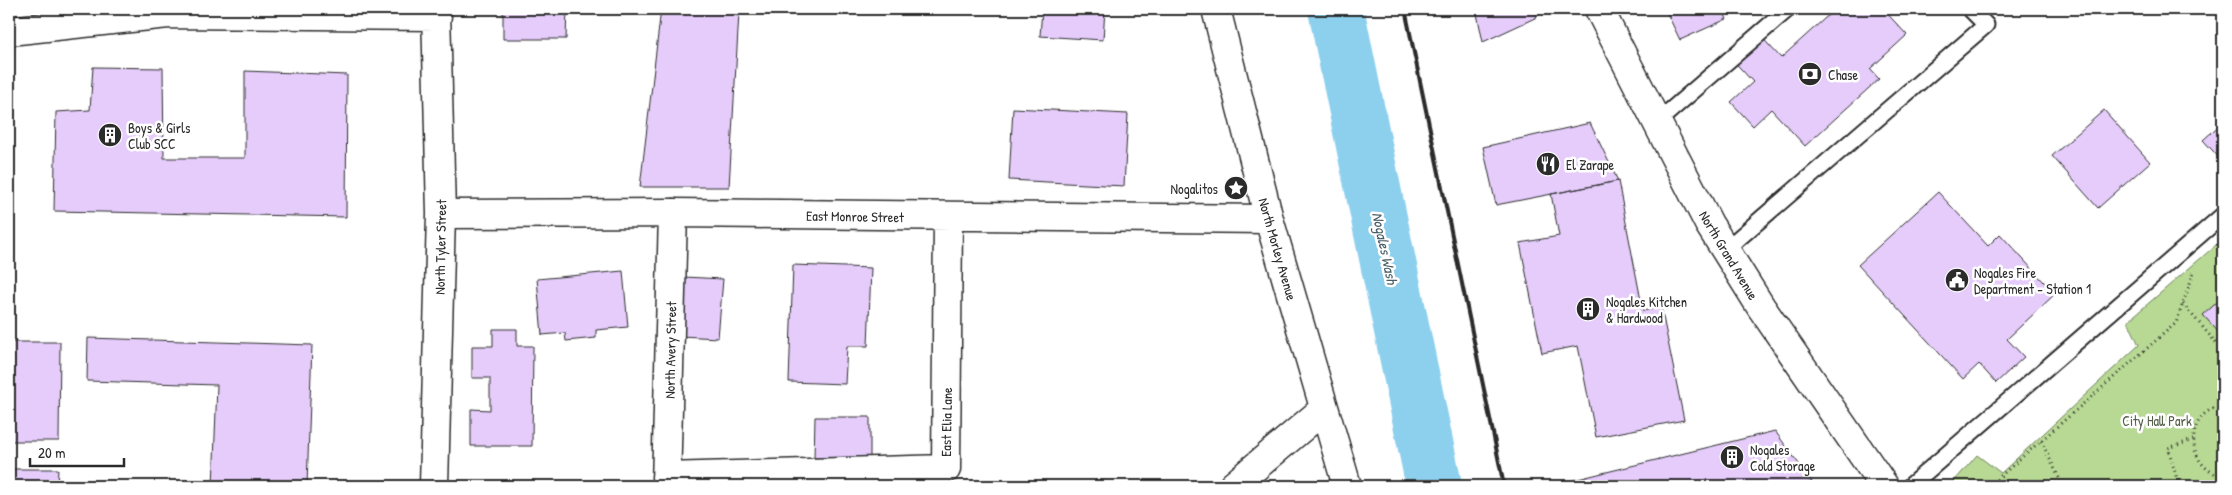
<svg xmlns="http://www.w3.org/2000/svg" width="2232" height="495" viewBox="0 0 2232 495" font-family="'Patrick Hand',sans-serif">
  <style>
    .green { fill: #b7d993; stroke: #71825f }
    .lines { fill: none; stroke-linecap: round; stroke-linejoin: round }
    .river { stroke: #8dd0ee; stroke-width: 56 }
    .building { fill: #e5ccfb; stroke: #2b2b2b }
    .service-casing { stroke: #2b2b2b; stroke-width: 19 }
    .minor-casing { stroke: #2b2b2b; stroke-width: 31 }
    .primary-casing { stroke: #2b2b2b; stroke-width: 31 }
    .path { stroke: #2b2b2b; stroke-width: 3; stroke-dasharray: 1 4; stroke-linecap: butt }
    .service { stroke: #fff; stroke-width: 15 }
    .minor { stroke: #fff; stroke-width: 28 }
    .primary { stroke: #fff; stroke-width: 28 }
    .rail { stroke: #2b2b2b; stroke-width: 4 }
    .labels { text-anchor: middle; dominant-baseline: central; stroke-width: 5; stroke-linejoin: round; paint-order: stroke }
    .poi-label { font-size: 14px; fill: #2b2b2b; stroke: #fff; text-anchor: start }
    .street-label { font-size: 14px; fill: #2b2b2b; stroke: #fff }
    .park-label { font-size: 14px; fill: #555f4a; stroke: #fff }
    .water-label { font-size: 15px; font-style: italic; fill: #485d66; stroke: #fff }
  </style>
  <rect width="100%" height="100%" fill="#fff"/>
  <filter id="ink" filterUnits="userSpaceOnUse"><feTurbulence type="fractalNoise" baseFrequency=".02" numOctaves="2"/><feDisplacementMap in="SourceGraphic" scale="10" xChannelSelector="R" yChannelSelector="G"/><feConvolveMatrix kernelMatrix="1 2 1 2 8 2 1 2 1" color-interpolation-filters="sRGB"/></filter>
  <g filter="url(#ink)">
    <path class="green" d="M2223,239V486H1950L1977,455L2001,473L2139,345L2128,321Z"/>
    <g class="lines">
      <path class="river" d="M1336,9L1434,486"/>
    </g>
    <path class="building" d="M503,9H567L566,39H503Z
      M661,9H694L739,13L729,187H640Z
      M1042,9H1105L1103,40L1040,36Z
      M1476,9H1533L1537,17L1483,42Z
      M1665,9H1722L1727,19L1680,40Z
      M1835,9H1883L1907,35L1870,69L1879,79L1805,146L1771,109L1753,126L1731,102L1753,82L1729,56L1756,31L1781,58Z
      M93,67L163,68L164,158H245V71L347,75L346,217L54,211L56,112L90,110Z
      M1013,108L1128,114L1124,186L1009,180Z
      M2104,110L2150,162L2098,208L2052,156Z
      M2223,122V162L2203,140Z
      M1590,123L1618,181L1496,205L1483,147Z
      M1618,181L1643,311L1661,307L1684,420L1596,437L1578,346L1542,353L1520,243L1559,236L1551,194Z
      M1938,192L1988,246L2000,234L2055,294L2007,339L2024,357L1996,383L1979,364L1963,379L1858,265Z
      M9,197H14L12,231H9Z
      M793,265L871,268L868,346H847L845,384L789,382Z
      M623,271L628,327L596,330V338L566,341L565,333L542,335L537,279Z
      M684,277L723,279L718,338L680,336Z
      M2223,297V337L2203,315Z
      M493,329H517V346H533L532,446H471V409L490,410V378H472V346H493Z
      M88,338L312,345L307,486H213L217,385L87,381Z
      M9,342H60L59,441H9Z
      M815,417H870V458H814Z
      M1775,431L1812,482L1796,486H1549Z
      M9,469H58L57,486H9Z"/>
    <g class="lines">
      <g class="service-casing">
        <path id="service" d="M1656,123L1788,9
          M1725,250L1986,25L1970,9
          M1910,486L2223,215"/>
      </g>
      <g class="minor-casing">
        <path id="minor" d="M1216,9L1269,219L1347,486
          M9,31L168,14L437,16
          M441,214L673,213L1269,219
          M666,477L946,469L948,217
          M434,486L441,214L436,9
          M666,486L673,213
          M1233,486L1324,409"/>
      </g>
      <g class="primary-casing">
        <path id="primary" d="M1599,9L1709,224L1761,307L1884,486"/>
      </g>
      <path class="path" d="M2183,304L2223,351
        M2223,406C2183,411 2185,469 2223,476
        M2041,441L2063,486
        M1989,486L2176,323L2194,272
        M2179,486L2168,448L2193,440"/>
      <use href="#service" class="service"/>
      <use href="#minor" class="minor"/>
      <use href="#primary" class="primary"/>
      <path class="rail" d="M1405,9L1504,486"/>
    </g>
  </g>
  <defs>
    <g id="bank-disc" transform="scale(1.25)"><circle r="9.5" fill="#2b2b2b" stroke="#fff"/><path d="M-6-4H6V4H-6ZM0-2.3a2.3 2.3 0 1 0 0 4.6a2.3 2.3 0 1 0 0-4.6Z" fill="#fff"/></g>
    <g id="building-disc" transform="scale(1.25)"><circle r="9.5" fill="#2b2b2b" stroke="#fff"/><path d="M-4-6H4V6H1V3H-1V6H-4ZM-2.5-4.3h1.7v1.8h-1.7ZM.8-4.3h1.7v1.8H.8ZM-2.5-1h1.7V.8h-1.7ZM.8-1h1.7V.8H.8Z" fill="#fff"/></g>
    <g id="restaurant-disc" transform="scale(1.25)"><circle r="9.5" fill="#2b2b2b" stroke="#fff"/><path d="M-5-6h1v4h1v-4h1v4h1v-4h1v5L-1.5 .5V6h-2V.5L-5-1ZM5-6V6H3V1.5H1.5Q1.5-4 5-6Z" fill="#fff"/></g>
    <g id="sight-disc" transform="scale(1.25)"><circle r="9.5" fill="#2b2b2b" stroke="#fff"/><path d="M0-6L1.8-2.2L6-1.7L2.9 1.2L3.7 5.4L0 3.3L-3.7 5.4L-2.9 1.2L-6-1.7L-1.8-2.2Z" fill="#fff"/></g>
    <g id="civic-disc" transform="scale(1.25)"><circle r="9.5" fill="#2b2b2b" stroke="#fff"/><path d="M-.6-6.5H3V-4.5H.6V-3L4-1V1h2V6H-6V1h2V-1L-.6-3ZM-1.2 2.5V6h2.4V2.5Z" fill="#fff"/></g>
  </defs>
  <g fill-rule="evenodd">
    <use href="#bank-disc" x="1810" y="74"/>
    <use href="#building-disc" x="110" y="135"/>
    <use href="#restaurant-disc" x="1548" y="164"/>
    <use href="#sight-disc" x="1236" y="188"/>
    <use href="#civic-disc" x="1957" y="280"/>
    <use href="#building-disc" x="1588" y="309"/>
    <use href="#building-disc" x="1732" y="457"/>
  </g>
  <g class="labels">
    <g class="poi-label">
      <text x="1828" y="74">Chase</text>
      <text x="128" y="127">Boys &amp; Girls<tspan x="128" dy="16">Club SCC</tspan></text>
      <text x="1566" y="164">El Zarape</text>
      <text x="1218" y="188" text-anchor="end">Nogalitos</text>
      <text x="1974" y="272">Nogales Fire<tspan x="1974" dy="16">Department - Station 1</tspan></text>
      <text x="1606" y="301">Nogales Kitchen<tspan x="1606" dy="16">&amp; Hardwood</tspan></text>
      <text x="1750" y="449">Nogales<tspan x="1750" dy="16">Cold Storage</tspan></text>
    </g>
    <g class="street-label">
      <text transform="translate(855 216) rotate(1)">East Monroe Street</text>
      <text transform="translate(440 247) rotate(-89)">North Tyler Street</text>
      <text transform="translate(1278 249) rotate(74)">North Morley Avenue</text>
      <text transform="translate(1729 255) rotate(59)">North Grand Avenue</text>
      <text transform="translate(670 350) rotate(-89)">North Avery Street</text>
      <text transform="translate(946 422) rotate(-89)">East Elia Lane</text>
    </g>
    <g class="park-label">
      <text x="2157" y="420">City Hall Park</text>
    </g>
    <g class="water-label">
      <text transform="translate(1385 248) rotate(78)">Nogales Wash</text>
    </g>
  </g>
  <rect width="2232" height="495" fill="none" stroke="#fff" stroke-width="30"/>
  <rect x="15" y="15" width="2202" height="465" fill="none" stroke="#2b2b2b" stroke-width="2" filter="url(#ink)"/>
  <path d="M30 458v8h94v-8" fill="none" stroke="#2b2b2b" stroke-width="2.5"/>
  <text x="38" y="458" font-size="15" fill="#2b2b2b" stroke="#ffffff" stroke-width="4" paint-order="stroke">20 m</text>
</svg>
